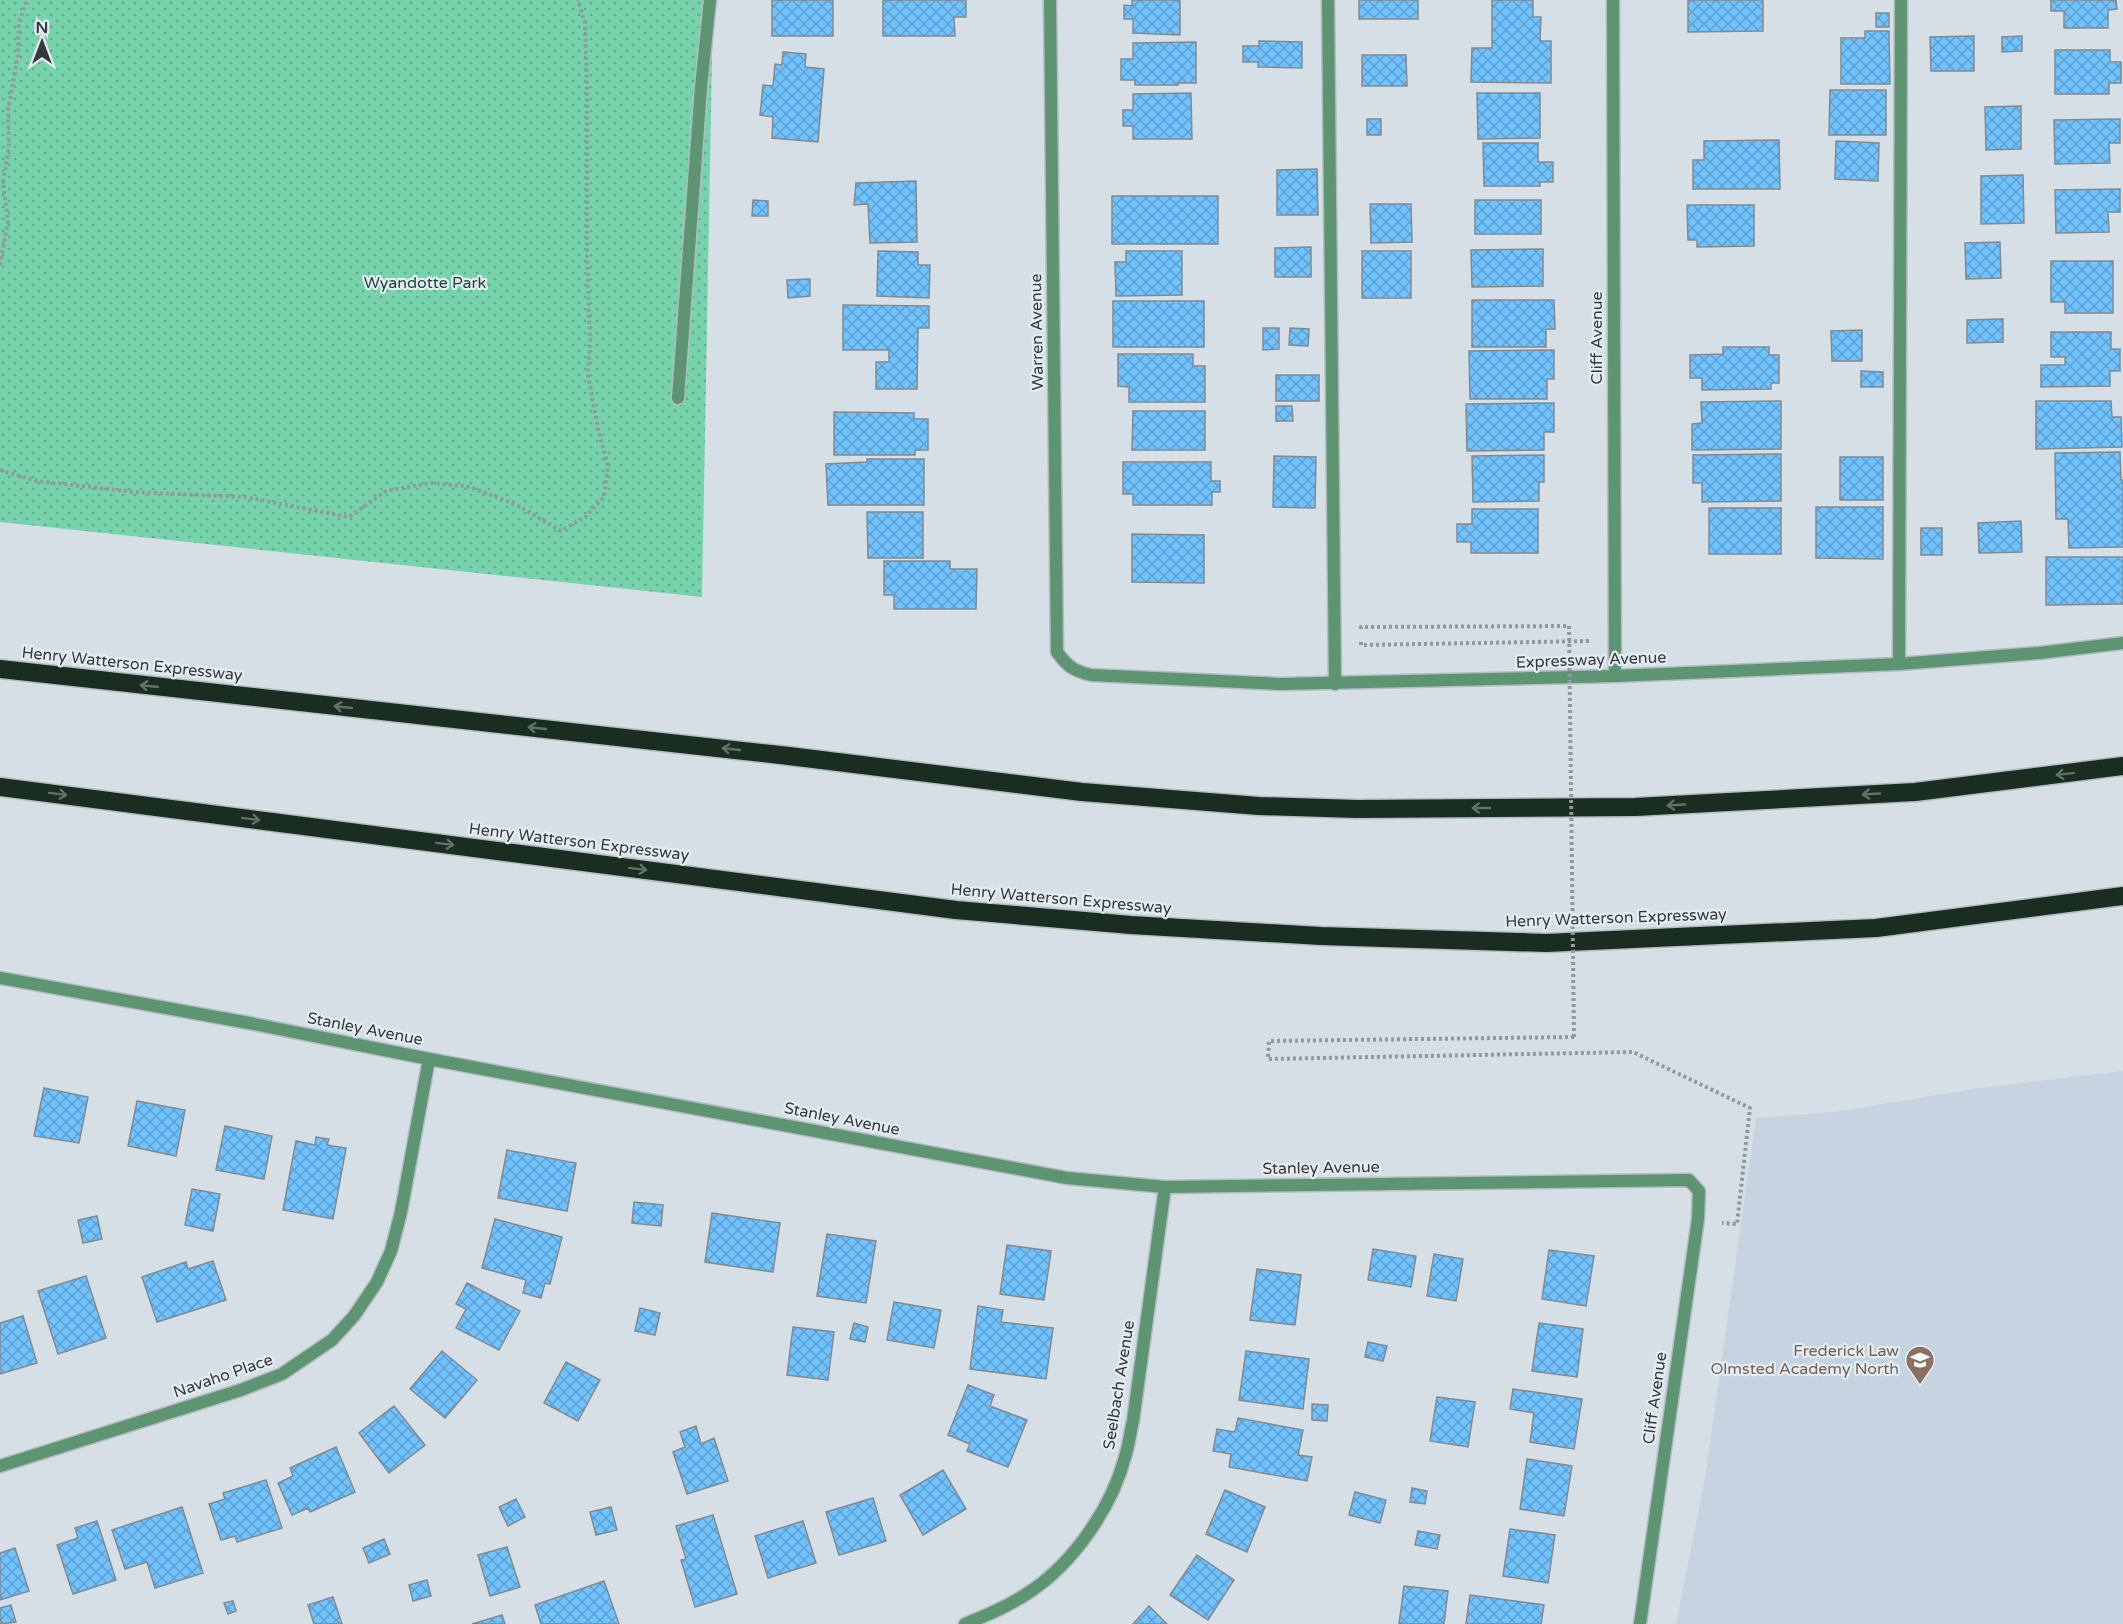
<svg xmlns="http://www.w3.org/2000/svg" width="2123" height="1624" viewBox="0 0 2123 1624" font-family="'Varela Round',sans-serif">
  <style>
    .built { fill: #c5d4e0 }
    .park { fill: url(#park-dots) }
    .building { fill: url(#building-cross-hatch); stroke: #828a90; stroke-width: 1.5 }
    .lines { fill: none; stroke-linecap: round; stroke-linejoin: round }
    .service-casing { stroke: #b4bbc1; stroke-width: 15 }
    .minor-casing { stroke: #b4bbc1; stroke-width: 15 }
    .motorway-casing { stroke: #b4bbc1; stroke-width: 21 }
    .path { stroke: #92999e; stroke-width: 4; stroke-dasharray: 3 3; stroke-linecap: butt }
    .service { stroke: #5d9471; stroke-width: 12 }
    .minor { stroke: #5d9471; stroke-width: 12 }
    .motorway { stroke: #192d20; stroke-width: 18 }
    .path-bridge { stroke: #92999e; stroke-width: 4; stroke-dasharray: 3 3; stroke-linecap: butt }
    .oneway { stroke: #60706a }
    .labels { text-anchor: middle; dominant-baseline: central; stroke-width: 4.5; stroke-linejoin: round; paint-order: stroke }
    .park-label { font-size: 16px; fill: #1a4634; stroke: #e4edf3 }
    .street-label { font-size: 16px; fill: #363a3c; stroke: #e4edf3 }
    .education-label { font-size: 16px; fill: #785e54; stroke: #e4edf3; text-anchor: end }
  </style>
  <defs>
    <pattern id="park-dots" width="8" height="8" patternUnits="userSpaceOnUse" patternTransform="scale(1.5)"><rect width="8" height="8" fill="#77d3ab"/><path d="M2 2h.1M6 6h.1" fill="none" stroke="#62ac8c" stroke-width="1.8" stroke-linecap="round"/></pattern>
    <pattern id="building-cross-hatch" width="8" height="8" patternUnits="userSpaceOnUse" patternTransform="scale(1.5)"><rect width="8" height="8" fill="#70c3ff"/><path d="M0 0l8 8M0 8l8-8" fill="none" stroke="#5d9fd0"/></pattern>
  </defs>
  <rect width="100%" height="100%" fill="#d7dfe6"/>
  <path class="built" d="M2123,1071V1624H1676L1705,1478L1756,1118L1835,1112L1972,1089Z"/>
  <path class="park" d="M0,0H713L702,597L0,522Z"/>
  <path class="building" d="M772,0H833V36H772Z
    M883,0H966V17H954L955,36H883Z
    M1132,0H1180V35L1133,33V19H1124V5L1132,6Z
    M1359,0H1418V19H1359Z
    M1492,0H1533V17H1541L1540,41H1551V83L1471,82L1472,48H1492Z
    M1688,0H1763V31L1688,32Z
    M2051,0H2116L2117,9L2108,10V28H2064V11H2051Z
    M1876,13H1889V27H1876Z
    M1865,31H1889L1890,84H1841V38H1865Z
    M1974,36V71H1931L1930,37Z
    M2022,36V51L2002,52V37Z
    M1259,41L1302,42V68L1258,67V62H1243V46H1259Z
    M1196,42V83H1178V85H1135V80H1121V59H1133V43Z
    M2055,50H2110V62H2121V83H2109V94H2055Z
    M783,52L806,54L805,67L824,69L818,142L772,138L773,117L760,115L763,85L773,86L775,64L782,65Z
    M1362,55H1406L1407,86H1362Z
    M1830,90H1886V135H1829Z
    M1191,93L1192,139H1133V126H1123V110H1133V94Z
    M1477,93H1540V138L1478,139Z
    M2021,106V149L1986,150L1985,107Z
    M1367,119H1381V135H1367Z
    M2120,119V143H2109L2110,163L2055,164L2054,120Z
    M1779,140L1780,189H1693V160H1704V141Z
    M1836,141L1879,143L1878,181L1835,179Z
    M1483,143H1538V162H1553V182H1540V186H1484Z
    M1317,169L1318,215H1277V170Z
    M2023,175L2024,223L1981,224V176Z
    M916,181L917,242L870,243L868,204L854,205L856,183Z
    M2120,189V212H2108L2109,232L2056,233L2055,190Z
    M1112,196H1218V244H1112Z
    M753,200L768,201V216H752Z
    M1475,200H1541V234H1475Z
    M1370,204H1411L1412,242L1371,243Z
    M1687,205H1754V246L1697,247V240H1688Z
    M2000,242L2001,278L1966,279L1965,243Z
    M1311,247V277H1275V248Z
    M1543,249V286L1472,287L1471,250Z
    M878,251L918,252V265H930L929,298L877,296Z
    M1126,251H1182V295L1116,296L1115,262H1126Z
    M1362,251H1411V298H1362Z
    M2051,261H2113V313H2065V302H2051Z
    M810,279V296L788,298L787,280Z
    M1472,300H1554L1555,329H1546V347H1472Z
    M1113,301H1204V347H1113Z
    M843,305L929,306V328H918L917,389H876V362H889V350H843Z
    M2003,319V342L1967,343V320Z
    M1263,328H1279V349L1263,350Z
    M1290,328L1309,329L1308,346L1289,345Z
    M1862,330V361H1832L1831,331Z
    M2051,332H2111V349H2120V371H2110V386L2041,387V365H2065V357H2051Z
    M1723,347H1769V355H1779V383H1771V389L1702,390V378H1690V355L1723,354Z
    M1554,350V379H1547V399H1470L1469,351Z
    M1118,354H1193V366H1205V402H1129V387L1118,386Z
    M1861,371L1883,372V387H1861Z
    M1276,375H1319V401H1276Z
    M1781,401V449L1692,450V424L1702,423L1701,402Z
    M2036,401H2111L2112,417H2121L2122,447L2036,449Z
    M1554,403V432H1544V450L1467,451L1466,404Z
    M1276,406H1292L1293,421H1276Z
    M1133,411H1205V450H1132Z
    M834,412L914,413V419H928V450H915V455H834Z
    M2120,452L2121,480H2123V547L2069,548L2068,519H2056L2055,453Z
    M1781,454V501L1702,502V483H1693V455Z
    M1544,455V482H1539V501L1473,502L1472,456Z
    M1274,456L1316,457L1315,508L1273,507Z
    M1840,457H1883V500H1840Z
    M867,459H924V505H828L826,464L867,462Z
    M1123,462H1211V481H1220V492H1212V505H1133V494H1123Z
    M1816,507H1883V559L1816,558Z
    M1709,508H1781V554H1709Z
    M1472,509H1538V553H1471V542H1457V524H1472Z
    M867,512H923V558H868Z
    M2021,521L2022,552L1979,553L1978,523Z
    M1921,528H1942V555H1921Z
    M1132,534L1204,535V583L1132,582Z
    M2046,557H2123V604L2046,605Z
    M884,561H950V569H977L976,609H894V595H884Z
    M44,1088L88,1097L79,1143L34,1136Z
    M137,1101L185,1110L176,1156L128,1146Z
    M225,1126L272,1136L264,1179L216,1170Z
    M316,1137L329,1139L327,1145L346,1148L333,1219L283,1210L296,1141L315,1145Z
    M507,1150L576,1163L567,1211L498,1198Z
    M192,1189L220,1194L213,1231L185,1225Z
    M634,1202L663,1205L661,1226L632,1223Z
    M712,1213L780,1223L773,1272L705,1262Z
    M97,1216L102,1239L83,1243L78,1220Z
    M495,1219L562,1237L550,1284L545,1283L541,1298L523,1293L526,1280L482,1268Z
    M827,1234L876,1241L866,1303L817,1296Z
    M1007,1245L1051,1251L1044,1300L1000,1294Z
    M1373,1249L1416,1256L1411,1287L1368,1280Z
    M1549,1250L1594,1256L1586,1306L1542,1299Z
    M1434,1254L1463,1259L1456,1301L1427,1296Z
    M213,1261L226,1300L157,1322L142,1277L186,1262L188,1269Z
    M1257,1269L1301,1275L1295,1325L1250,1320Z
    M86,1276L106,1338L58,1354L38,1291Z
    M467,1283L520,1311L499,1350L456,1328L466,1309L456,1304Z
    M894,1302L941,1310L934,1348L887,1340Z
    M978,1306L1003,1310L1001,1322L1053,1328L1046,1379L970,1369Z
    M640,1308L660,1313L655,1335L635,1331Z
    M23,1316L37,1363L0,1374V1323Z
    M854,1323L868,1327L865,1342L850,1339Z
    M1539,1323L1583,1329L1577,1377L1532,1371Z
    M793,1327L834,1332L828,1380L787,1375Z
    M1368,1342L1387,1346L1383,1361L1365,1357Z
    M442,1351L477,1380L445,1418L410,1389Z
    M1246,1351L1309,1359L1303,1409L1239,1400Z
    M566,1362L600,1380L578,1421L544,1403Z
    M968,1385L994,1395L990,1406L1027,1420L1008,1467L967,1451L970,1444L948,1435Z
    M1513,1389L1582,1399L1574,1449L1530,1442L1534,1413L1510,1409Z
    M1437,1397L1475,1402L1468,1447L1430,1441Z
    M1312,1404L1328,1405L1327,1421L1312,1420Z
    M394,1406L425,1445L389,1473L359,1433Z
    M1238,1418L1303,1430L1298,1455L1312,1457L1307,1481L1229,1467L1231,1454L1213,1451L1217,1429L1235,1432Z
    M696,1426L701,1444L714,1438L728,1481L687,1494L673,1452L685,1447L680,1432Z
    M336,1447L355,1492L310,1512L308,1508L292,1515L278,1483L293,1476L290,1468Z
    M1527,1459L1572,1466L1564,1516L1520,1509Z
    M943,1470L966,1509L923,1535L900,1495Z
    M266,1480L282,1528L237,1542L235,1536L221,1540L209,1504L225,1499L223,1493Z
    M1412,1488L1427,1491L1425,1504L1410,1502Z
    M1225,1490L1265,1507L1247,1552L1206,1534Z
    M1355,1492L1386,1500L1380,1523L1349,1515Z
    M873,1498L886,1541L839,1555L826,1512Z
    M516,1499L525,1517L508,1526L499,1507Z
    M182,1507L203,1573L155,1588L147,1562L125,1569L112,1530Z
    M611,1507L617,1530L596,1535L590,1512Z
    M713,1515L737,1594L695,1607L681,1560L686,1559L676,1526Z
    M97,1521L116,1580L73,1594L57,1545L78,1538L75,1528Z
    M803,1521L816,1563L768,1578L755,1536Z
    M1510,1529L1555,1535L1548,1583L1503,1576Z
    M1418,1531L1440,1535L1437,1549L1415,1545Z
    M384,1539L390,1554L369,1563L363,1548Z
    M507,1547L520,1587L490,1596L478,1555Z
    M15,1548L29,1591L0,1600V1553Z
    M1197,1555L1234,1580L1208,1620L1170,1595Z
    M427,1580L431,1596L413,1601L409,1585Z
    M604,1581L619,1624H541L535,1605Z
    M1404,1586L1448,1591L1444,1624H1399Z
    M1470,1595L1544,1605L1541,1624H1466Z
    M333,1597L342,1624H314L308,1605Z
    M233,1601L236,1611L228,1614L224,1603Z
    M11,1605L16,1622L0,1624V1608Z
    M1149,1606L1167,1624H1133Z
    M502,1615L505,1624H472Z"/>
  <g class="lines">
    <g class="service-casing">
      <path id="service" d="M1328,0L1335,684
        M1899,664L1901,0"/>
    </g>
    <g class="minor-casing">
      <path id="minor" d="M1050,0L1057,652C1068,667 1074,671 1091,675L1281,684L1615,676L1899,664L2039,653L2123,643
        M1613,0L1615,676
        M678,398L701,87L710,0
        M0,978L249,1023L429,1059L1067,1178L1165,1187L1689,1180L1699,1191L1698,1219L1640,1624
        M0,1466L241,1390L282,1374L332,1340L354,1316L377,1282L391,1251L401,1212L429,1059
        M965,1624C988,1615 1011,1605 1031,1591C1074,1562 1112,1507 1125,1457C1129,1445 1130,1433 1133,1421L1165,1187"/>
    </g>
    <g class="motorway-casing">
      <path id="motorway" d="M0,669L789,756L1082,792L1259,806L1357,809L1635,807L1915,792L2123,766
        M0,787L956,910L1131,925L1321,936L1546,943L1876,928L2123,896"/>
    </g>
    <path class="path" d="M0,265L8,221L3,183L9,147L8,110L18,55L19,23L27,0
      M0,470L37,481L134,492L245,497L349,517L386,491L431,483L470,487L517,505L561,531L585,517L604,497L608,466L598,429L588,375L590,340L587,253V87L585,23L578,0
      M1361,629V627L1569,626
      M1361,642V645L1591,641
      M1574,1037L1269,1041L1268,1059L1633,1052L1750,1108L1737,1224L1722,1223"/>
    <use href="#service" class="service"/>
    <use href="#minor" class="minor"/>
    <use href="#motorway" class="motorway"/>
    <path class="path-bridge" d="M1569,626L1574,1037"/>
  </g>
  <defs><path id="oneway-shaft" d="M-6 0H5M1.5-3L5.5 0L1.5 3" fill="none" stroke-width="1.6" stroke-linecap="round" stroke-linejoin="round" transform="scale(1.5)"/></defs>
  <g class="oneway">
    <use href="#oneway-shaft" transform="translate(149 686) rotate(-174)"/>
    <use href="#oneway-shaft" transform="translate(343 707) rotate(-174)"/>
    <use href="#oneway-shaft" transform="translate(537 728) rotate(-174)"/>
    <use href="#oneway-shaft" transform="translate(731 749) rotate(-174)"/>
    <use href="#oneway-shaft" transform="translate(2065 774) rotate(173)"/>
    <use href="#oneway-shaft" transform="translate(58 794) rotate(7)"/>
    <use href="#oneway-shaft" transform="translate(1871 794) rotate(177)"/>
    <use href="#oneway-shaft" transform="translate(1676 805) rotate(177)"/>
    <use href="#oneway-shaft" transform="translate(1481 808) rotate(180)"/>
    <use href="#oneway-shaft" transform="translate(251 819) rotate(7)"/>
    <use href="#oneway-shaft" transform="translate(445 844) rotate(7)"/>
    <use href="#oneway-shaft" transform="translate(638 869) rotate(7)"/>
  </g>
  <defs>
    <g id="school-pin" transform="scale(1.5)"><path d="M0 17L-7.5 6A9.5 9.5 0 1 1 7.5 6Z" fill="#8d6e63" stroke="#e4edf3"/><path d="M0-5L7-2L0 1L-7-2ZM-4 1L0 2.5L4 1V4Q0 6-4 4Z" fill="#fff"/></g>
  </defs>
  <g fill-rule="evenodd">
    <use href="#school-pin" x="1920" y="1360"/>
  </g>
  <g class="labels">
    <g class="park-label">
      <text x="425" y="283">Wyandotte Park</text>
    </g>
    <g class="street-label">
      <text transform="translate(1037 332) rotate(-91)">Warren Avenue</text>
      <text transform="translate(1597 338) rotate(-90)">Cliff Avenue</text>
      <text transform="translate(1591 660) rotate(-2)">Expressway Avenue</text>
      <text transform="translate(132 664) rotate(6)">Henry Watterson Expressway</text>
      <text transform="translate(579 842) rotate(7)">Henry Watterson Expressway</text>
      <text transform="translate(1061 899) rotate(5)">Henry Watterson Expressway</text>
      <text transform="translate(1616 918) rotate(-2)">Henry Watterson Expressway</text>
      <text transform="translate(365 1029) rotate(11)">Stanley Avenue</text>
      <text transform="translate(842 1119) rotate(11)">Stanley Avenue</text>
      <text transform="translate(1321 1168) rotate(-1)">Stanley Avenue</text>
      <text transform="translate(223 1376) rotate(-19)">Navaho Place</text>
      <text transform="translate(1119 1385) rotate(-81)">Seelbach Avenue</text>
      <text transform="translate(1655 1398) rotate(-82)">Cliff Avenue</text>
    </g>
    <g class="education-label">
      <text x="1899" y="1351">Frederick Law<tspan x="1899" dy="18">Olmsted Academy North</tspan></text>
    </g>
  </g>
  <g transform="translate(42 42)" stroke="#e4edf3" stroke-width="4.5" paint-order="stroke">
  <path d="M0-4.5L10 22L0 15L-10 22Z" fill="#363a3c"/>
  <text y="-9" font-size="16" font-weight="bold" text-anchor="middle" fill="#363a3c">N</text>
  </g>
</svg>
